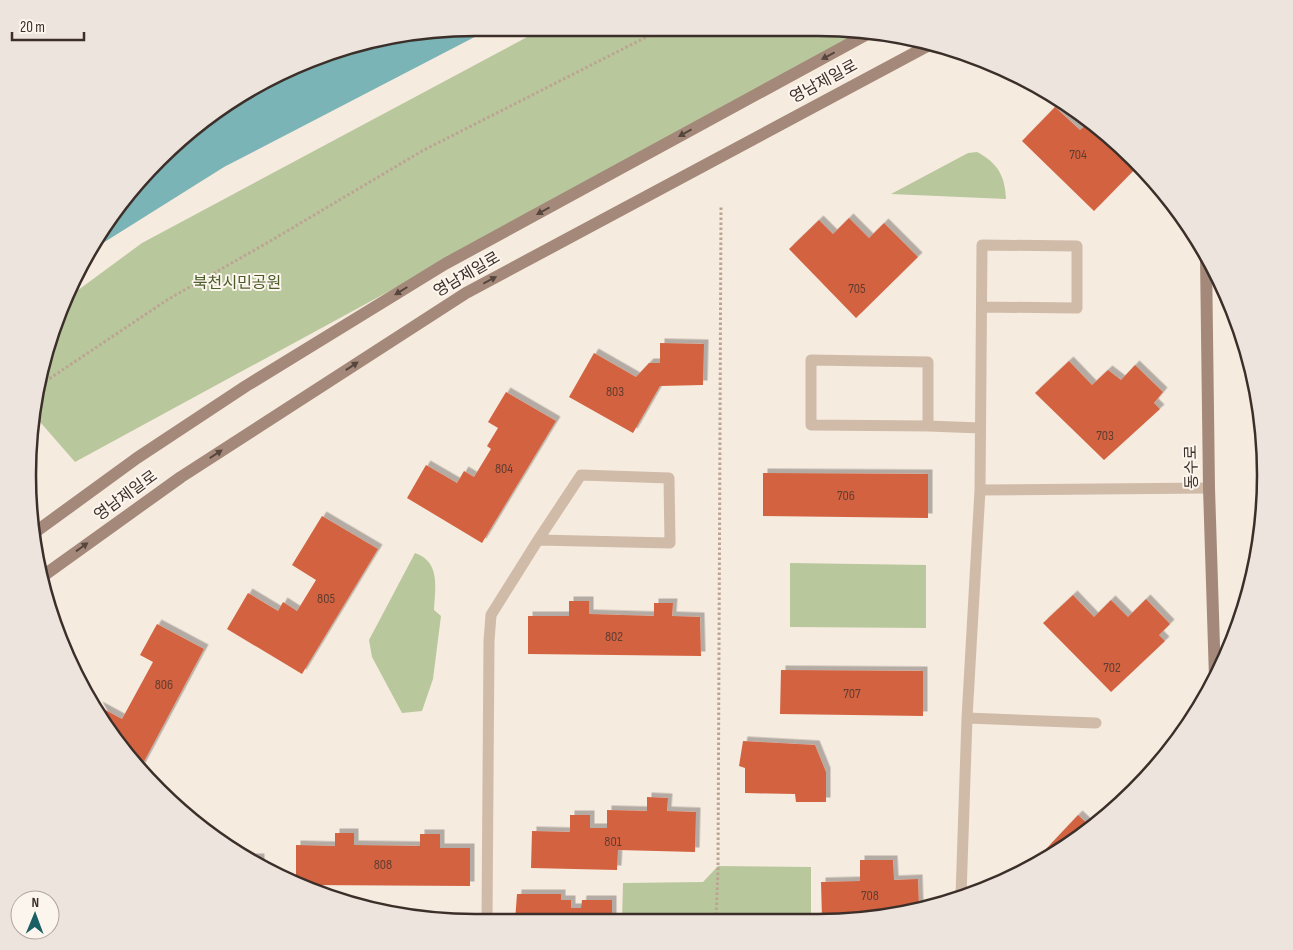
<svg xmlns="http://www.w3.org/2000/svg" width="1293" height="950" viewBox="0 0 1293 950" font-family="'Sofia Sans Condensed','Noto Sans KR',sans-serif">
  <style>
    .green { fill: #b9c79d }
    .water { fill: #7ab4b6 }
    .building { fill: #d36340; filter: url(#shadow) }
    .lines { fill: none; stroke-linecap: round; stroke-linejoin: round }
    .path { stroke: #bca493; stroke-width: 3; stroke-dasharray: 2.5 2.5; stroke-linecap: butt }
    .lane { stroke: #d0bba9; stroke-width: 11 }
    .secondary { stroke: #a4897a; stroke-width: 12 }
    .oneway { fill: #56463e }
    .labels { text-anchor: middle; dominant-baseline: central; stroke-width: 4; stroke-linejoin: round; paint-order: stroke }
    .number-label { font-size: 14px; fill: #623c30 }
    .street-label { font-size: 16px; fill: #3c2f2a; stroke: #fcf5ed }
    .park-label { font-size: 16px; fill: #4b5e2a; stroke: #fcf5ed }
    .rim { fill: none; stroke: #3c2f2a; stroke-width: 2.5 }
  </style>
  <defs>
    <filter id="shadow"><feDropShadow dx="4.5" dy="-4.5" stdDeviation="0" flood-color="#0004"/></filter>
  </defs>
  <rect width="100%" height="100%" fill="#f6ebdf"/>
  <path class="green" d="M544,28H847L866,32L75,462L34,415L36,388L66,299L142,243Z
    M977,152C998,163 1005,176 1006,199L891,194L968,153Z
    M415,553C441,562 435,588 434,610L441,616L433,679L422,711L402,713L372,657L369,640Z
    M790,563L926,565V628L790,627Z
    M718,866L811,867V919L622,920L623,883L703,882Z"/>
  <path class="water" d="M475,28H492L224,167L95,248L158,159L251,88L359,43Z"/>
  <path class="building" d="M1055,107L1080,130L1088,123L1136,168L1094,211L1022,141Z
    M849,218L869,238L884,223L918,257L856,318L789,249L819,220L833,234Z
    M660,343L704,344L703,385L660,386L633,433L569,397L594,353L636,377L649,363H660Z
    M1069,361L1092,385L1108,370L1121,380L1135,365L1163,392L1154,403L1160,409L1104,460L1035,393Z
    M506,392L556,421L482,543L407,498L426,465L457,483L464,471L474,477L491,449L487,446L498,428L488,422Z
    M763,473L928,474V518L763,516Z
    M322,516L378,549L302,674L227,629L248,593L278,611L283,602L297,611L316,580L292,565Z
    M1073,595L1094,617L1111,600L1128,617L1146,599L1170,624L1159,635L1165,641L1111,692L1043,623Z
    M569,601H589V614L654,616V603H673L672,616L700,617L701,656L528,654V616H569Z
    M157,624L204,649L140,769L120,747L98,706L122,719L153,662L140,655Z
    M781,670L923,671V716L780,714Z
    M743,741L815,745L826,772V802H796L795,794L745,793V768L739,766Z
    M647,797L668,798L667,811L696,812L695,852L618,850L617,870L531,868L532,831L570,832V815H590V828H607V810L647,811Z
    M1078,815L1092,828L1050,853L1046,849Z
    M335,833H354V845L420,846V834H440V848H470V886L305,885L296,881V845L335,846Z
    M245,858H260V866L252,863Z
    M860,860H893L894,880L918,879L919,907L877,919H822L821,882L860,881Z
    M517,894H561V900H571V908H581L582,900H612V920L515,921Z"/>
  <g class="lines">
    <path class="path" d="M37,387L167,300L272,240L422,151L664,28
      M716,920L718,871L721,206"/>
    <path class="lane" d="M928,426L811,425V360L928,362V426L980,428
      M980,490L1209,488
      M967,718L1096,723
      M961,896L967,718L980,490L982,245L1077,246V308L982,307
      M487,921L489,641L491,615L538,540L581,475L669,478L670,543L538,540"/>
    <path class="secondary" d="M1206,256L1209,488L1215,678
      M34,533L137,458L246,386L445,264L871,32
      M43,576L181,477L466,293L933,43"/>
  </g>
  <defs><path id="oneway-solid" d="M-6-.8H1V-3.2L6.5 0L1 3.2V.8H-6Z" transform="scale(1.25)"/></defs>
  <g class="oneway">
    <use href="#oneway-solid" transform="translate(828 56) rotate(152)"/>
    <use href="#oneway-solid" transform="translate(685 133) rotate(151)"/>
    <use href="#oneway-solid" transform="translate(543 211) rotate(151)"/>
    <use href="#oneway-solid" transform="translate(490 280) rotate(-28)"/>
    <use href="#oneway-solid" transform="translate(401 291) rotate(148)"/>
    <use href="#oneway-solid" transform="translate(352 366) rotate(-33)"/>
    <use href="#oneway-solid" transform="translate(216 454) rotate(-33)"/>
    <use href="#oneway-solid" transform="translate(82 547) rotate(-36)"/>
  </g>
  <g class="labels">
    <g class="number-label">
      <text x="1078" y="154">704</text>
      <text x="857" y="288">705</text>
      <text x="615" y="391">803</text>
      <text x="1105" y="435">703</text>
      <text x="504" y="468">804</text>
      <text x="846" y="495">706</text>
      <text x="326" y="598">805</text>
      <text x="614" y="636">802</text>
      <text x="1112" y="667">702</text>
      <text x="164" y="684">806</text>
      <text x="852" y="693">707</text>
      <text x="613" y="841">801</text>
      <text x="383" y="864">808</text>
      <text x="870" y="895">708</text>
    </g>
    <g class="street-label">
      <text transform="translate(824 82) rotate(-28)">영남제일로</text>
      <text transform="translate(467 275) rotate(-30)">영남제일로</text>
      <text transform="translate(1192 467) rotate(-91)">동수로</text>
      <text transform="translate(126 496) rotate(-36)">영남제일로</text>
    </g>
    <g class="park-label">
      <text x="237" y="283">북천시민공원</text>
    </g>
  </g>
  <path d="M0 0H1293V950H0ZM475 36H818A439 439 0 0 1 1257 475V475A439 439 0 0 1 818 914H475A439 439 0 0 1 36 475V475A439 439 0 0 1 475 36Z" fill="#ede5dd" fill-rule="evenodd"/>
  <path class="rim" d="M475 36H818A439 439 0 0 1 1257 475V475A439 439 0 0 1 818 914H475A439 439 0 0 1 36 475V475A439 439 0 0 1 475 36Z"/>
  <g transform="translate(35 915) rotate(1)"><circle r="24" fill="#fcf5ed" stroke="#afa69f"/>
  <path d="M0-4L9 19L0 12L-9 19Z" fill="#195f63"/>
  <text y="-8" font-size="14" font-weight="bold" text-anchor="middle" fill="#3c2f2a">N</text>
  </g>
  <path d="M12 32v8h72v-8" fill="none" stroke="#3c2f2a" stroke-width="2.5"/>
  <text x="20" y="32" font-size="15" fill="#3c2f2a" stroke="#fcf5ed" stroke-width="4" paint-order="stroke">20 m</text>
</svg>
